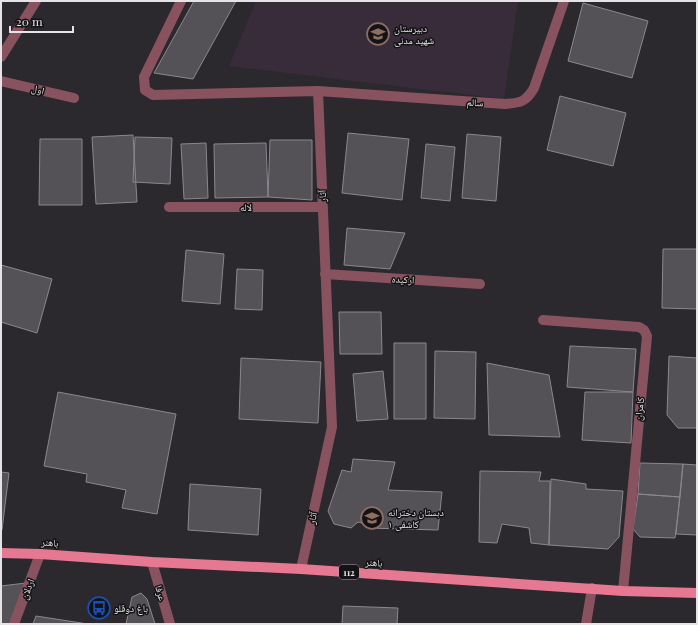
<svg xmlns="http://www.w3.org/2000/svg" width="698" height="625" viewBox="0 0 698 625" font-family="'Playfair Display','Noto Naskh Arabic',serif">
  <style>
    .education { fill: #382c3b }
    .building { fill: #545157; stroke: #8b878e }
    .lines { fill: none; stroke-linecap: round; stroke-linejoin: round }
    .minor { stroke: #88535e; stroke-width: 10 }
    .major { stroke: #e67891; stroke-width: 10 }
    .labels { text-anchor: middle; dominant-baseline: central; stroke-width: 3; stroke-linejoin: round; paint-order: stroke }
    .shield { fill: #131214; stroke: #a6a4a8; stroke-width: 1 }
    .shield-label { font-size: 9px; font-weight: bold; fill: #e5e3e7 }
    .poi-label { font-size: 10px; fill: #e5e3e7; stroke: #131214; text-anchor: start }
    .street-label { font-size: 10px; fill: #e5e3e7; stroke: #131214 }
  </style>
  <rect width="100%" height="100%" fill="#2b282e"/>
  <path class="education" d="M256,1H518L504,99L229,66Z"/>
  <path class="building" d="M194,1H236L193,79L154,73Z
    M583,3L648,21L632,78L568,61Z
    M560,96L626,113L613,166L547,150Z
    M348,133L409,139L402,200L342,193Z
    M467,134L501,137L496,201L462,198Z
    M133,135L137,202L96,204L92,137Z
    M135,137L172,138L170,184L133,182Z
    M40,139H82V205H39Z
    M270,140H312V200L268,197Z
    M206,143L208,198L184,199L181,144Z
    M266,143L268,197L215,198L214,144Z
    M426,144L455,147L450,201L421,198Z
    M347,228L405,233L390,269L344,265Z
    M663,249H697V309L662,308Z
    M186,250L224,254L220,304L182,301Z
    M1,265L52,279L37,333L1,322Z
    M237,269L263,270L262,310L235,309Z
    M339,312H381L382,354H340Z
    M394,343H426V419H394Z
    M570,346L636,349L633,392L567,387Z
    M435,351L476,352L475,419L434,418Z
    M669,356L697,358V428H678L667,415Z
    M241,358L321,362L318,423L239,419Z
    M487,363L549,375L560,437L489,435Z
    M383,371L388,419L357,421L353,374Z
    M58,392L176,414L157,514L122,508L126,490L86,482L87,474L44,466Z
    M585,392H633L631,443L582,440Z
    M353,459L395,462L388,490L442,492L438,530L368,528L366,524L358,522L351,528L334,524L328,511L342,470L351,472Z
    M640,463L683,464L680,497L638,494Z
    M683,464L697,465V535L676,534Z
    M480,471L541,472L539,481H550L549,545L531,543L529,528L502,524L497,543L479,542Z
    M1,472L9,473L2,530H1Z
    M551,479L586,484V489L623,491L619,537L608,549L549,545Z
    M190,484L261,489L258,535L188,530Z
    M638,494L680,497L675,538L640,537L633,529Z
    M26,583L11,624H1V586Z
    M141,593L147,599L155,624H126L132,597Z
    M343,606L398,608L397,624H342Z
    M36,616L88,624H33Z"/>
  <g class="lines">
    <path class="minor" d="M181,1L144,77L145,90L153,95L318,91L332,427L301,569
      M1,57L36,1
      M1,81L74,98
      M318,91L505,104C520,103 526,102 534,88L564,1
      M169,207H323
      M325,274L480,284
      M543,320L639,327L644,330L647,336L623,591
      M152,562L170,624
      M14,624L40,554
      M586,624L592,588"/>
    <path class="major" d="M1,553L40,554L152,562L301,569L623,591L697,593"/>
  </g>
  <defs>
    <g id="school-ring" transform="scale(1.15)"><circle r="9.5" fill="#131214" stroke="#8d6e63" stroke-width="1.5"/><path d="M0-5L7-2L0 1L-7-2ZM-4 1L0 2.5L4 1V4Q0 6-4 4Z" fill="#8d6e63"/></g>
    <g id="bus-ring" transform="scale(1.15)"><circle r="9.5" fill="#131214" stroke="#1a4fb4" stroke-width="1.5"/><path d="M-5-6H5V4H4V6H2V4H-2V6H-4V4H-5ZM-3.5-4V0h7V-4ZM-3.5 1.2v1.5H-2V1.2ZM2 1.2v1.5H3.5V1.2Z" fill="#1a4fb4"/></g>
  </defs>
  <g fill-rule="evenodd">
    <use href="#school-ring" x="378" y="34"/>
    <use href="#school-ring" x="372" y="518"/>
    <use href="#bus-ring" x="99" y="608"/>
  </g>
  <g class="labels">
    <rect class="shield" x="339" y="565" width="20" height="14" rx="3"/>
    <g class="shield-label">
      <text x="349" y="572">112</text>
    </g>
    <g class="poi-label">
      <text x="394" y="28">دبیرستان<tspan x="394" dy="12">شهید مدنی</tspan></text>
      <text x="388" y="512">دبستان دخترانه<tspan x="388" dy="12">کاشفی ۱</tspan></text>
      <text x="114" y="608">باغ دوقلو</text>
    </g>
    <g class="street-label">
      <text transform="translate(38 89) rotate(14)">اول</text>
      <text transform="translate(475 102) rotate(4)">سالم</text>
      <text transform="translate(322 196) rotate(-92)">آثار</text>
      <text x="246" y="207">لاله</text>
      <text transform="translate(403 279) rotate(3)">ارکیده</text>
      <text transform="translate(639 409) rotate(-84)">کامران</text>
      <text transform="translate(312 518) rotate(-78)">آثار</text>
      <text transform="translate(50 542) rotate(4)">باهنر</text>
      <text transform="translate(374 562) rotate(4)">باهنر</text>
      <text transform="translate(27 589) rotate(-69)">اردلان</text>
      <text transform="translate(161 593) rotate(74)">عرفا</text>
    </g>
  </g>
  <rect width="698" height="625" fill="none" stroke="#e5e3e7" stroke-width="4"/>
  <path d="M10 26v6h63v-6" fill="none" stroke="#e5e3e7" stroke-width="2"/>
  <text x="16" y="26" font-size="12" fill="#e5e3e7" stroke="#131214" stroke-width="3" paint-order="stroke">20 m</text>
</svg>
